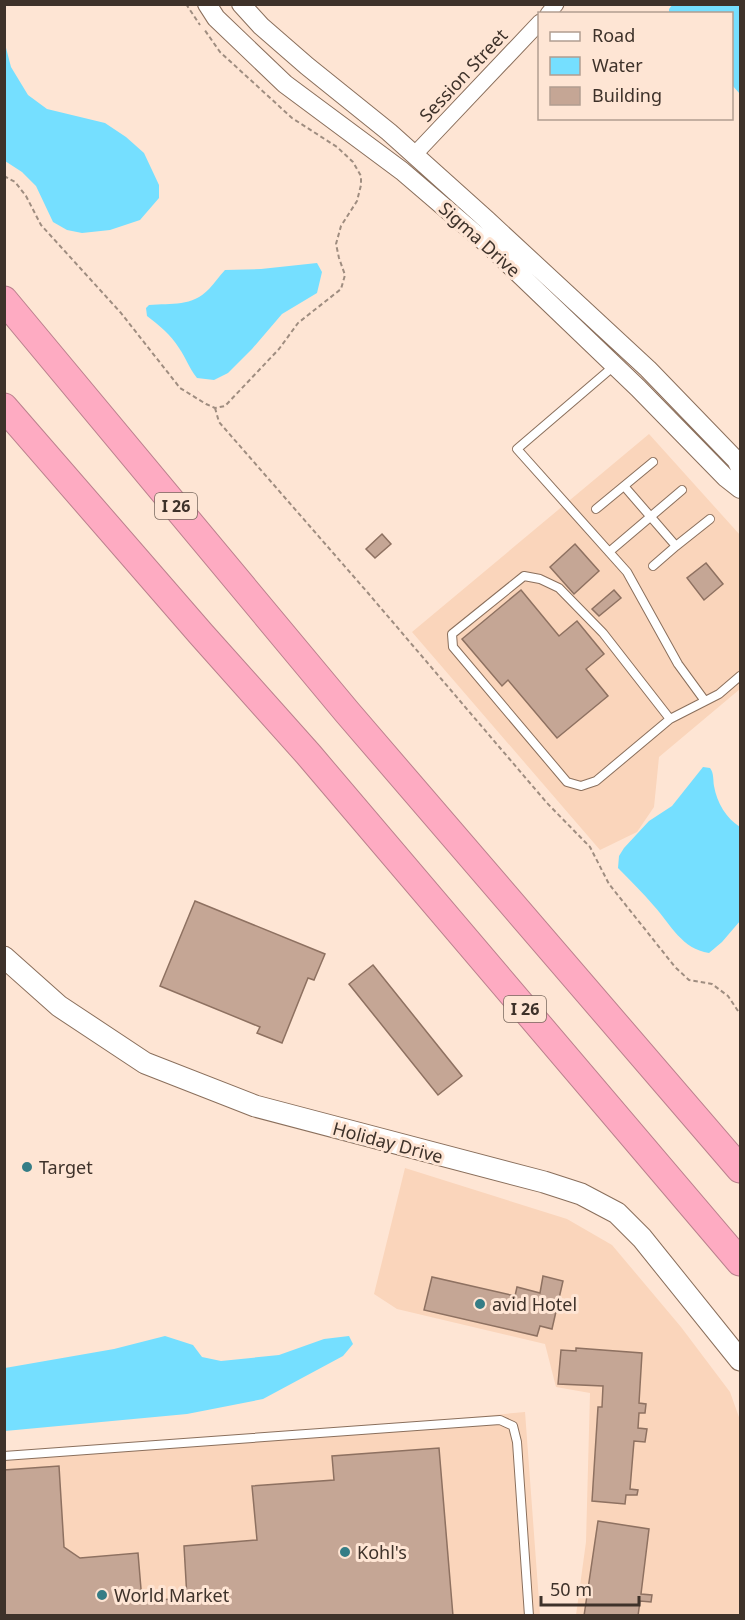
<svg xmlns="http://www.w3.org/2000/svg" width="745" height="1620" viewBox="0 0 745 1620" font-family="'Noto Sans',sans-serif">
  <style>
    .built { fill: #fad5bb }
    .water { fill: #75dfff }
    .building { fill: #c5a695; stroke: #8e7161; stroke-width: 1.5 }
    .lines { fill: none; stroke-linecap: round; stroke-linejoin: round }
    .service-casing { stroke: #8a6f5c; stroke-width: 10 }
    .minor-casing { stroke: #8a6f5c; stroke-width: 17 }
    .tertiary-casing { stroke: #8a6f5c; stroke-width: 20 }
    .secondary-casing { stroke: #8a6f5c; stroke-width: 23 }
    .motorway-casing { stroke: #bb818d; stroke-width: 29 }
    .path { stroke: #9f8d80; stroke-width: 2; stroke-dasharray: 4.5 3; stroke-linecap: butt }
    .service { stroke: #fff; stroke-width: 8 }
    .minor { stroke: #fff; stroke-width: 15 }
    .tertiary { stroke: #fff; stroke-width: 18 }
    .secondary { stroke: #fff; stroke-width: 21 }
    .motorway { stroke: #feabc2; stroke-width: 27 }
    .poi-dot { fill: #357d86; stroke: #fee5d4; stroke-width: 2 }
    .labels { text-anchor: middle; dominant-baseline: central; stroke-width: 6; stroke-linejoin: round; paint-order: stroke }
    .shield { fill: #fee5d4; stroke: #78685d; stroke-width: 1.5 }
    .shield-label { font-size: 16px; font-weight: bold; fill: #3e322a }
    .street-label { font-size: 18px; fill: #3e322a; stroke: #fee5d4 }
    .poi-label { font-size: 18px; fill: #3e322a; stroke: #fee5d4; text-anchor: start }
  </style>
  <rect width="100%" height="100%" fill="#fee5d4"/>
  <path class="built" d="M649,434L740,535V689L659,757L654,807L637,832L600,850L412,632Z
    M405,1168L567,1219L612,1245L681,1327L730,1392L740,1420V1615H576L586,1542L590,1393L556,1387L545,1344L397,1309L374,1294Z
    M525,1412L540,1615L5,1616V1461Z"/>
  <path class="water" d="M673,4H738L740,7V94L732,85V14L669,13V9Z
    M5,44L11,67L28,95L47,109L105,123L126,137L144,153L159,185V198L140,220L110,230L82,233L67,230L53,222L36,186L22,172L5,161Z
    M317,263L322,272L317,293L282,314L252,349L228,373L214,380L197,378C189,368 186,358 179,348C171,335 159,325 147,316L146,308L149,305C172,303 192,307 209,289C215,283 219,276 225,270L261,269Z
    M703,767L710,768C714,773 713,780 714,786C717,803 726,818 740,827V921L722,942L709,953C682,949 671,925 654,906C643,893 630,880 618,868L619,856L624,848L649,821L672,806Z
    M165,1336L193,1345L202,1357L221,1361L279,1355L324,1339L349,1336L353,1344L343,1356L263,1399L187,1414L5,1431V1368L114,1349Z"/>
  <path class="building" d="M382,534L391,544L375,558L366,549Z
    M575,544L599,571L574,594L550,567Z
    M706,563L723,584L704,600L687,578Z
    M521,590L559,636L577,621L604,654L586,669L608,696L557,738L508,680L502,686L462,639Z
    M614,590L621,598L599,616L592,609Z
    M195,901L325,954L314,980L308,978L282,1043L257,1033L260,1027L160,986Z
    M373,965L462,1076L438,1095L349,984Z
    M543,1276L563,1281L552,1329L540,1326L537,1336L424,1310L432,1277L515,1296L517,1287L540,1293Z
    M576,1348L642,1353L639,1403L646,1404L645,1413H639L638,1428L647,1429L645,1442L634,1441L630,1489L638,1490L637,1495H626L625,1504L592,1501L598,1407H602L603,1386L558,1384L561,1350L576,1351Z
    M439,1448L453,1616H4V1470L59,1466L64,1547L80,1558L138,1553L142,1601L187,1598L184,1546L257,1540L252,1486L334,1480L332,1456Z
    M598,1521L649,1529L641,1594L652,1595L651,1602L640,1601L638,1616H584Z"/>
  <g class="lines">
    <g class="service-casing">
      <path id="service" d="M614,366L517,449L627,572L678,664L705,701
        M624,486L676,546L653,566
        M596,509L653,462
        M676,546L710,519
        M609,552L682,490
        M670,719L603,633L559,588L540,579L524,576L452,634L453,647L567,782L581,786L596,781L670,719L719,694L740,676
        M4,1456L500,1420L513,1426L517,1442L529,1616"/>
    </g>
    <g class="minor-casing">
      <path id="minor" d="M548,14L556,4
        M415,154L540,22"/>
    </g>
    <g class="tertiary-casing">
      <path id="tertiary" d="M207,4L216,18L285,84L402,171L493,249L638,388L726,478L740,489
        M241,4L261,26L307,66L389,132L487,220L648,369L736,460L740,468"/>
    </g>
    <g class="secondary-casing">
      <path id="secondary" d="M4,957L59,1006L145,1063L255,1106L544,1182L581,1194L617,1213L642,1238L740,1360"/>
    </g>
    <g class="motorway-casing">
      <path id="motorway" d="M4,300L347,712L740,1169
        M4,407L201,634L309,755L740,1262"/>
    </g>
    <path class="path" d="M186,4L200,25
      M4,176L15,182L26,196L41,225L121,313L180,388L206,404L215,408L225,406L279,349L298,323L341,289L345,275L339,258L336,244L341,226L357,201L361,185V176L353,162L337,147L292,118L220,52L204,29
      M215,408L219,422L368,593L547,803L590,847L609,884L675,967L689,980L712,984L728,996L740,1014"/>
    <use href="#service" class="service"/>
    <use href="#minor" class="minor"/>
    <use href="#tertiary" class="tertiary"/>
    <use href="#secondary" class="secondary"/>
    <use href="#motorway" class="motorway"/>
  </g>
  <g class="poi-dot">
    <circle cx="27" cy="1167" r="6"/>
    <circle cx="480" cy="1304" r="6"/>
    <circle cx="345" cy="1552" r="6"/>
    <circle cx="102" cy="1595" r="6"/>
  </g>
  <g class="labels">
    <g class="shield">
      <rect x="155" y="493" width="42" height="26" rx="4.5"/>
      <rect x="504" y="996" width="42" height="26" rx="4.5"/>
    </g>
    <g class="shield-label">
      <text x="176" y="506">I 26</text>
      <text x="525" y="1009">I 26</text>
    </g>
    <g class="street-label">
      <text transform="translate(463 75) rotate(-47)">Session Street</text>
      <text transform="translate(480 239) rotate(42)">Sigma Drive</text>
      <text transform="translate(388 1142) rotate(15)">Holiday Drive</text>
    </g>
    <g class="poi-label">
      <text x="39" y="1167">Target</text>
      <text x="492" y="1304">avid Hotel</text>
      <text x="357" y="1552">Kohl's</text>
      <text x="114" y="1595">World Market</text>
    </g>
  </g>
  <rect width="745" height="1620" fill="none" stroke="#3e322a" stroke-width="12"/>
  <rect x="538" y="12" width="195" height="108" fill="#fee5d4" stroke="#b19d90" stroke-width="1.5"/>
  <rect x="550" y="32" width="30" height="9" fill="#ffffff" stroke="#b19d90" stroke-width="1.5"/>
  <text x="592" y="42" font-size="18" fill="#3e322a">Road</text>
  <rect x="550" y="57" width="30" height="18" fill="#75dfff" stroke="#b19d90" stroke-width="1.5"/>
  <text x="592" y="72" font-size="18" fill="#3e322a">Water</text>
  <rect x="550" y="87" width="30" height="18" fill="#c5a695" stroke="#b19d90" stroke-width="1.5"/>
  <text x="592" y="102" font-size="18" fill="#3e322a">Building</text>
  <path d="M541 1596v9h98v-9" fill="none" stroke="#3e322a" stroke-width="3"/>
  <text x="550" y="1596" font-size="18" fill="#3e322a" stroke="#fee5d4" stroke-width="4.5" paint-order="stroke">50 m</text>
</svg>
